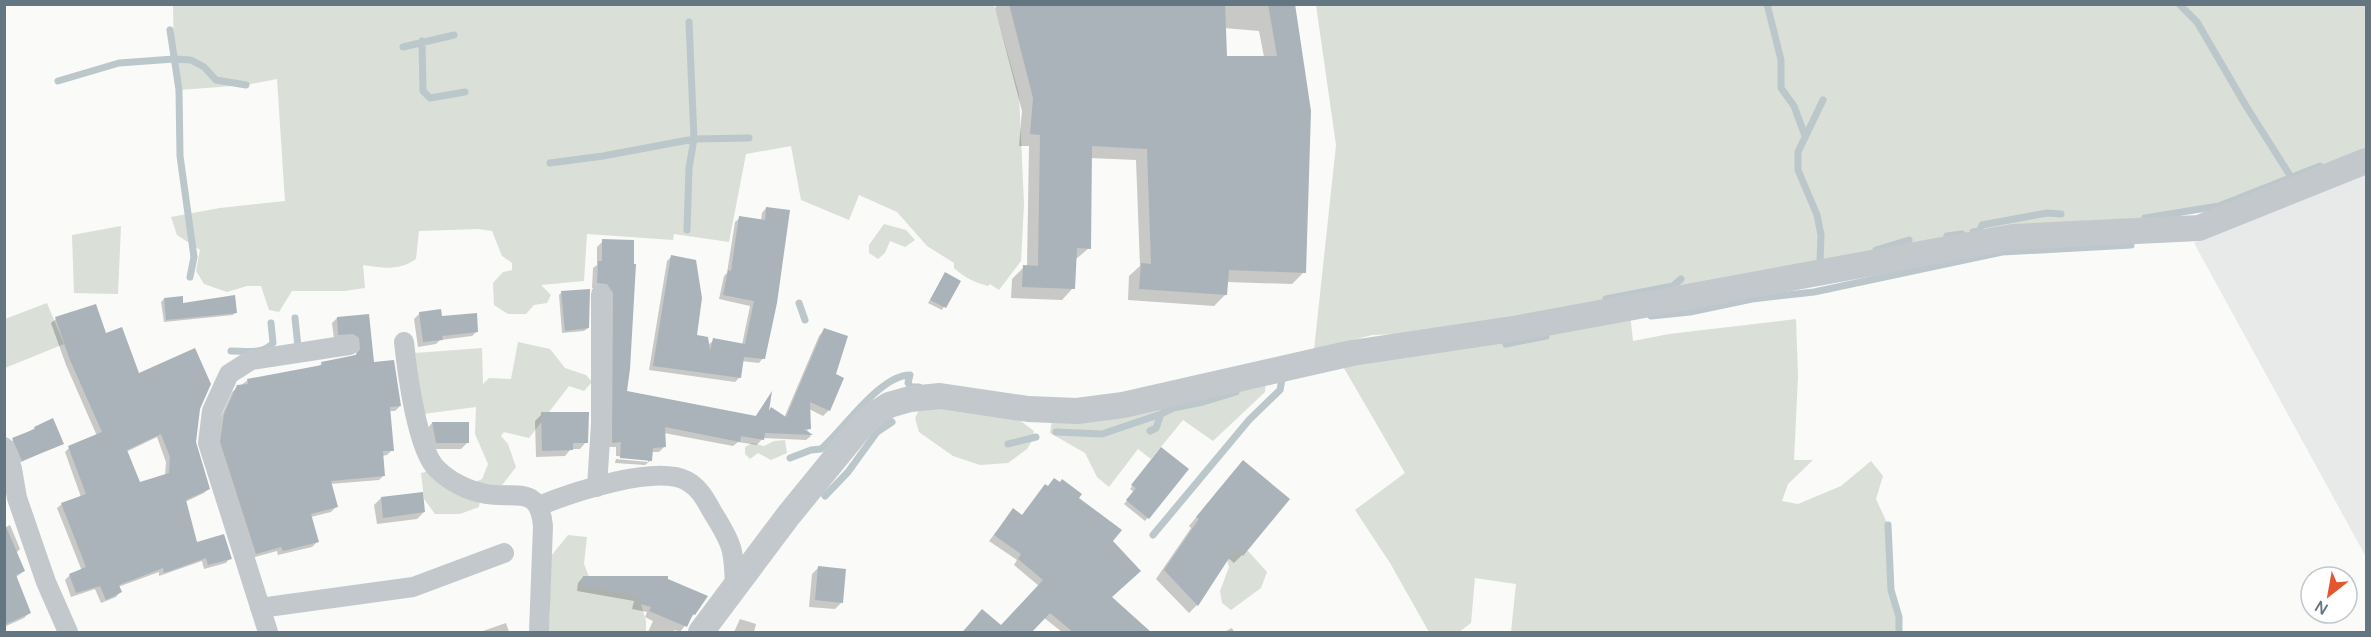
<svg xmlns="http://www.w3.org/2000/svg" width="2371" height="637" viewBox="0 0 2371 637" font-family="Manrope,sans-serif">
  <style>
    .built { fill: #e8e9e9 }
    .green { fill: #dadfd7 }
    .shadow { fill: #0003; fill-rule: evenodd }
    .lines { fill: none; stroke-linecap: round; stroke-linejoin: round }
    .stream { stroke: #bbc7cb; stroke-width: 7 }
    .building { fill: #aab3b9; fill-rule: evenodd }
    .minor { stroke: #c3c8cc; stroke-width: 20 }
    .tertiary { stroke: #c3c8cc; stroke-width: 26 }
  </style>
  <rect width="100%" height="100%" fill="#fafaf8"/>
  <path class="built" d="M2366,165V567V557L2194,243Z"/>
  <path class="green" d="M173,5H994L1019,94L1024,204L1021,261L999,290L990,284L988,286C974,282 965,278 954,268V263L927,246L897,212L859,195L849,220L801,200L791,146L746,154L729,242L674,234L673,240L587,234L584,281L541,285L551,295L547,303L534,305L526,314H508L494,305L493,283L503,272L512,270V263L502,256L492,231L478,229L419,231L416,259C399,271 383,268 363,265L365,288L344,291H292L279,312L269,310L261,286H247L227,292L204,284L196,271L200,250L177,235L171,217L220,208L285,201L277,79L246,85L179,90L174,59Z
    M1316,5H2366V153L2219,206L2183,214L2125,221L1428,333L1372,335L1314,350L1336,145Z
    M884,224L906,230L915,240L905,247L890,241L885,253L878,259L869,253V245Z
    M121,226L118,294L74,293L72,235Z
    M47,303L64,344L5,368V319Z
    M1630,314L1633,341L1669,334L1796,319L1798,376L1794,460H1813L1788,484L1782,501L1798,504L1841,486L1871,461L1883,476L1876,499L1888,525L1891,590L1899,617V632H1511L1516,584L1475,578L1471,623L1459,632H1429L1390,563L1355,510L1405,473L1341,363Z
    M518,342L550,349L565,368L586,375L592,382L584,391L569,386L529,438L504,432L501,436L508,444L516,467L503,484L480,499L479,507L460,514H435L424,499L421,473L430,471L473,483L482,479L488,464L475,434L476,407L423,414L415,353L482,348L483,384L489,378L511,379Z
    M1266,380L1265,392L1213,441L1183,420L1151,459L1138,449L1109,487L1097,477L1085,453L1050,433L1052,421Z
    M921,406L1014,416L1034,431L1032,441L1027,449L1008,463L980,465L953,456L919,432L915,418Z
    M785,440L787,453L771,460L758,453L750,459L745,454V447L752,443L764,446L774,441Z
    M568,535L587,537L584,564L593,587L638,594L646,621V632H549L551,556Z
    M1227,540L1248,551L1267,572L1261,588L1231,610L1222,603L1220,591L1229,567L1223,548Z"/>
  <path class="shadow" d="M998,4H1293L1304,272L1292,284L1227,282L1226,294L1214,306L1128,300L1129,276L1140,266L1136,160L1090,158L1089,248L1075,260L1073,288L1062,300L1011,298L1012,279L1024,267H1027L1029,146H1019L1022,111L995,8ZM1224,28L1259,31L1264,57H1226Z
    M766,208L763,358L759,363L741,361L739,378L735,382L649,370L667,261L671,257L696,336L708,345L714,340L742,345L750,306L719,299L724,276L727,273L735,222L740,218L761,221L762,213Z
    M603,241L633,242L625,393L755,417L770,395L767,414L784,418L819,336L824,330L834,375L829,410L823,416L809,409V429L806,432L811,436L806,440L763,438L757,445L738,442L733,446L664,433V447L659,452H651V460L645,465L615,463L616,459L648,462V459L616,456V447H607L602,289L592,288L593,268L597,265V247Z
    M943,277L959,281L942,310L928,303Z
    M562,292L588,328L584,331L562,333L559,295Z
    M164,299L182,305L236,312L233,315L164,322L161,302Z
    M88,307L105,335L138,376L199,409L195,442L208,489L204,493L185,502L196,544L230,558L226,563L204,569L202,561L159,576V572L118,587L120,592L116,597L101,603L95,589L71,597L65,580L69,576L82,571L57,508L62,504L81,497L65,452L69,448L97,436L66,365L51,323L56,319ZM157,437L166,462L165,476L140,484L126,452Z
    M419,314L440,318L477,331L472,336L440,340L436,344L418,347L414,319Z
    M368,316L373,363L400,406L395,411H389L392,450L387,455L382,456L384,475L379,480L330,484L336,507L331,512L311,517L317,542L312,547L278,555L277,551L251,558L216,448L219,421L232,392L248,380L317,368L322,363L356,355L354,343L334,339L332,323L337,318Z
    M542,414L586,442L580,449H571L565,456L536,457L535,421Z
    M432,423L468,442L461,449H430L426,430Z
    M35,428L63,443L19,463L10,442Z
    M1158,452L1187,470L1145,521L1124,504L1134,492L1130,489Z
    M1235,470L1242,555L1234,563L1228,558L1197,605L1189,613L1156,579L1191,528L1189,526Z
    M1054,480L1077,498L1111,541L1110,597L1150,632H1062L1043,617L1028,632H962L982,611L1001,627L1039,586L1014,565L1017,560L989,541L1013,510L1022,516Z
    M381,498L424,512L417,519L377,524L374,505Z
    M4,522L6,527L10,525L20,549L16,553L24,571L15,578L29,613L24,618L4,627Z
    M819,567L841,603L835,609L809,607L812,574Z
    M583,577L667,580L694,614L680,632L675,630L673,632H648L653,621L645,617L647,612L632,609L634,601L577,591L578,583Z
    M740,619L756,624L754,632H734Z
    M506,623L509,632H480Z
    M1232,628L1234,632H1224Z"/>
  <g class="lines">
    <path class="stream" d="M1767,4L1781,60V88L1794,106L1805,136
      M2179,4L2197,22L2246,106L2291,177
      M170,30L179,90L180,156L194,257L190,277
      M422,41L423,91L430,98L465,92
      M403,47L454,35
      M58,81L119,63L174,59L191,60L204,67L216,80L246,85
      M550,163L603,156L694,139L749,138
      M2145,218L2219,206L2320,166
      M687,230L689,168L694,139L689,22
      M1973,232L1979,231L1982,225L2047,213L2061,214
      M1947,236L1962,234
      M1876,250L1909,240
      M1820,263L1821,235L1817,215L1798,170V152L1823,100
      M1606,299L1673,286L1681,279
      M799,303L805,320
      M1651,316L1690,312L1752,299L1814,292L2002,252L2131,245
      M295,318L298,347L303,346
      M1506,344L1546,336
      M231,351C246,351 262,355 273,343L271,323
      M1150,431L1156,428L1161,414L1173,408L1203,402L1236,392
      M1056,432L1102,434L1161,414
      M1008,444L1036,437
      M790,458L811,450L821,449C844,429 880,375 910,375L908,383L911,387H919
      M825,496L848,472L877,432L892,422
      M1888,525L1891,590L1899,617V632
      M1153,535L1249,420L1280,390L1282,379"/>
  </g>
  <path class="building" d="M1009,4H1225L1227,56H1277L1268,4H1295L1311,111L1306,273L1229,270L1227,295L1139,289L1141,263L1151,264L1147,149L1092,146L1091,249L1077,248L1075,289L1022,287L1023,265L1038,266L1040,135L1030,134L1033,98Z
    M766,207L790,210L777,303L765,359L744,357L741,378L653,366L671,255L696,260L702,298L697,335L708,337L710,351L713,338L745,344L754,301L723,295L728,270L731,271L739,216L765,220Z
    M602,239L634,240V264H636L630,369L627,391L756,416L772,391L769,411L771,407L786,417L824,328L848,336L836,374L844,378L830,411L810,402L811,429H804L813,435L765,433L764,440L741,436L740,442L665,427L666,447L653,448L652,461L620,458L621,442L612,443L613,293L607,284L597,283L598,261H602Z
    M945,272L961,281L946,308L930,300Z
    M590,289L589,328L565,331L561,291Z
    M235,295L237,313L166,320L164,298L183,296V303Z
    M96,304L106,333L122,327L139,373L195,348L211,384L200,409L196,442L210,489L186,500L197,542L224,534L232,559L208,565L206,558L164,573L163,568L119,585L122,592L106,600L100,586L76,593L69,574L86,567L61,503L86,494L68,446L102,432L70,360L55,317ZM161,434L170,457L169,473L140,482L127,450Z
    M441,309L442,316L477,313L478,332L442,336L443,340L423,342L419,312Z
    M369,314L374,362L394,360L401,406L390,407L394,451H383L385,476L331,481L338,507L311,514L319,542L283,551L281,547L256,554L220,442L224,414L237,385L248,384L247,379L322,365L321,362L356,355L360,349L359,338L353,334L338,335L337,317Z
    M541,412H589L588,443H573V450L542,451Z
    M53,418L64,444L22,461L12,438L35,429L34,427Z
    M432,422H469V443H436Z
    M1161,447L1189,469L1149,519L1126,500L1136,488L1131,485Z
    M1243,460L1290,499L1243,556L1235,549L1198,606L1164,570L1199,519L1196,517Z
    M1054,478L1060,482L1062,479L1082,494L1079,498L1122,530L1113,541L1141,571L1112,597L1152,633H1074L1050,613L1031,633H962L982,609L1001,625L1043,580L1018,559L1021,554L994,535L1013,508L1022,515L1045,484L1048,486Z
    M423,492L425,512L383,518L381,497Z
    M4,522L25,571L16,575L31,613L4,625Z
    M818,566L846,569L843,603L815,600Z
    M583,576H668V579L708,596L695,615L693,614L687,627L649,611L651,607L637,603L639,596L582,586Z"/>
  <g class="lines">
    <path class="minor" d="M404,342C407,371 417,450 437,469C450,482 469,491 486,494C515,499 539,484 543,526L539,632
      M4,447L12,469L17,498L46,582L68,632
      M597,487L601,424V294
      M539,506C570,493 656,464 687,481C700,488 706,501 713,513C733,545 734,550 735,587
      M260,608L413,587L504,553
      M268,632L208,443L212,411L229,374L251,360L349,345"/>
    <path class="tertiary" d="M701,632L788,516L867,419L889,405L910,399L940,396L1028,409L1077,411L1123,405L1352,353L1519,328L2013,237L2199,228L2366,161"/>
  </g>
  <rect width="2371" height="637" fill="none" stroke="#657683" stroke-width="12"/>
  <g transform="translate(2329 595) rotate(211)"><circle r="28" fill="#ffffff" stroke="#c1c8cd" stroke-width="1.5"/>
  <path d="M0-4.5L10 22L0 15L-10 22Z" fill="#e4572e"/>
  <text y="-9" font-size="16" font-weight="bold" text-anchor="middle" fill="#657683">N</text>
  </g>
</svg>
